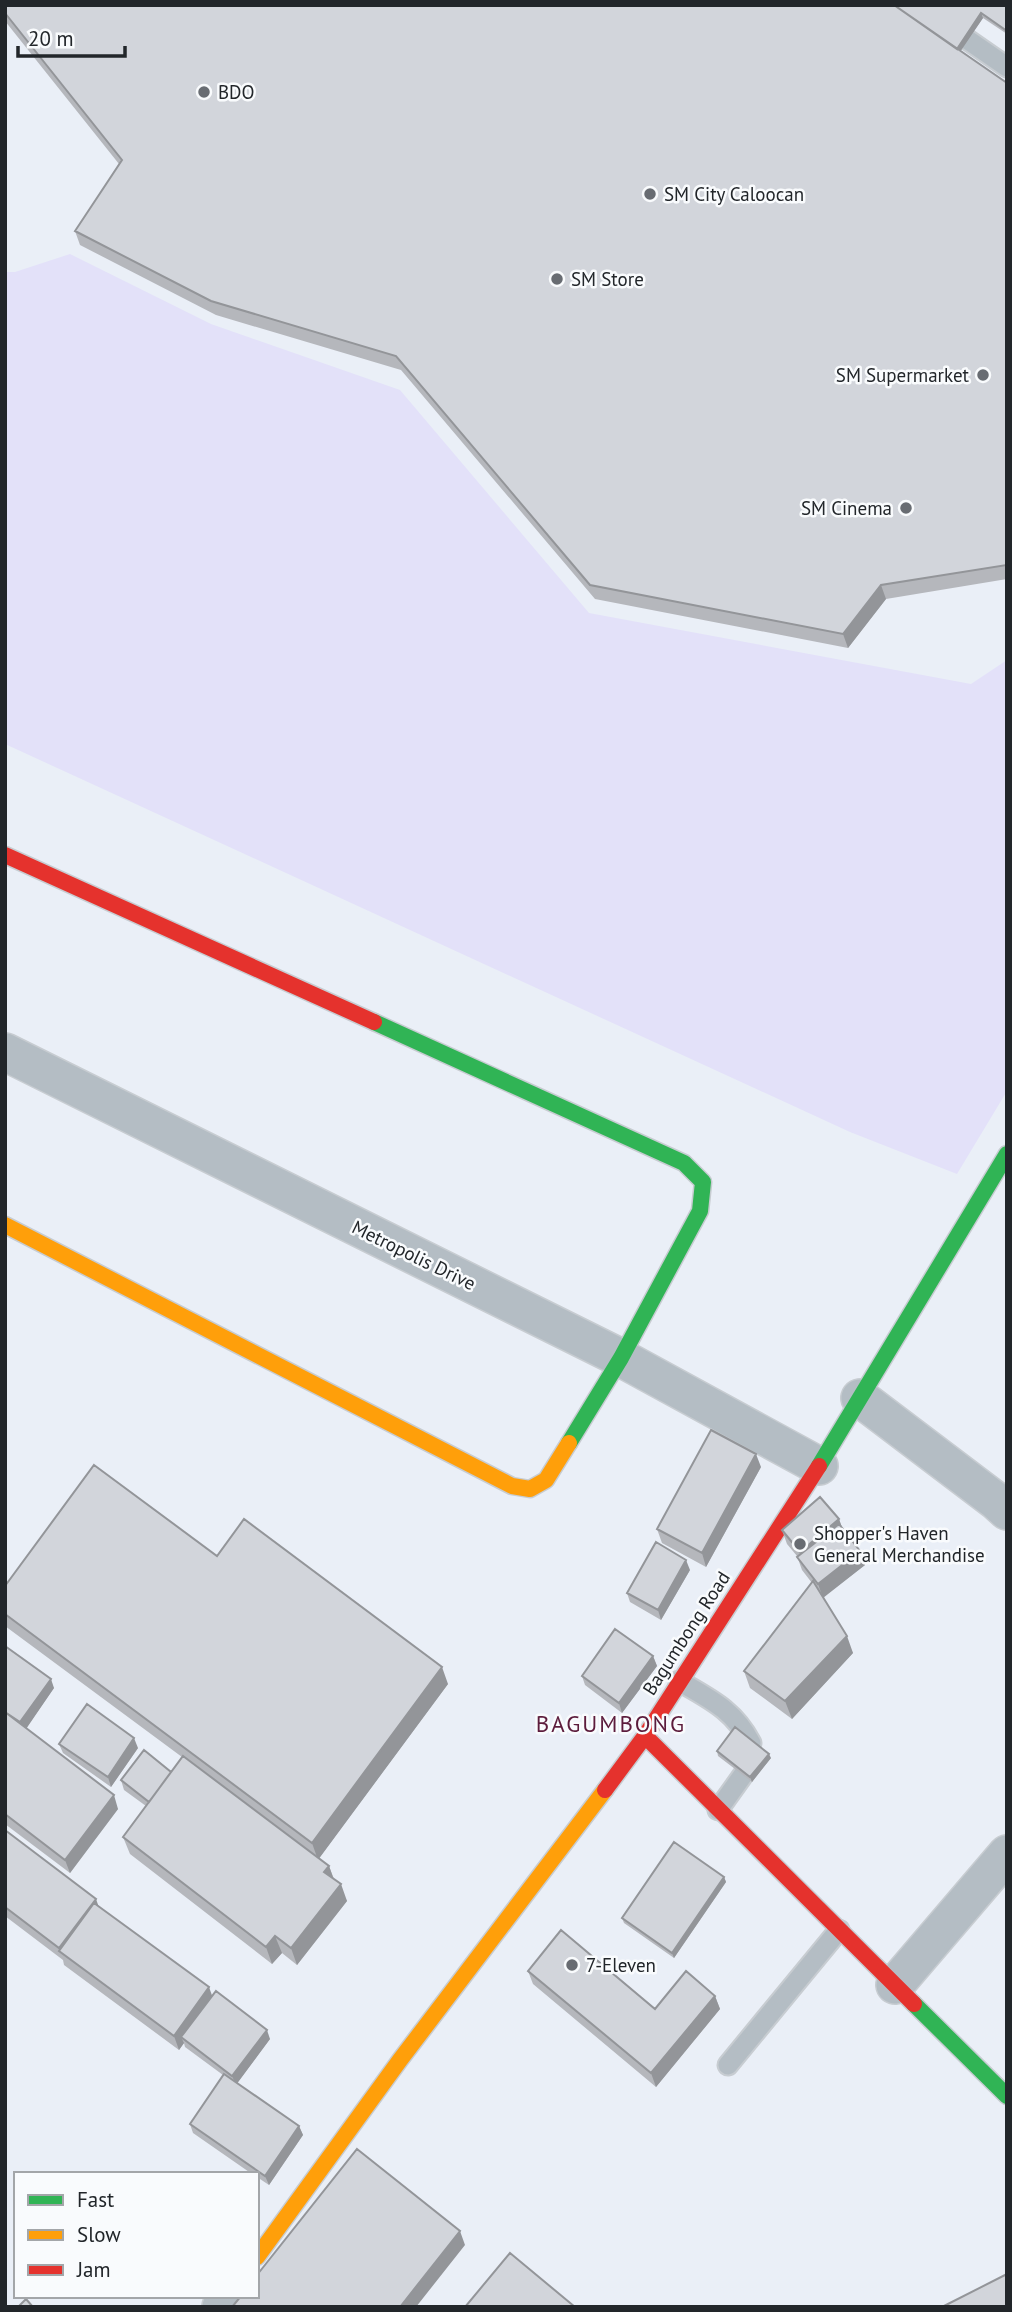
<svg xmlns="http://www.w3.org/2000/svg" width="1012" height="2312" viewBox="0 0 1012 2312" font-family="'PT Sans',sans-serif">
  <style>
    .grass { fill: #e3e1f9 }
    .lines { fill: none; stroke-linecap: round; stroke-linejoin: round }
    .lane-casing { stroke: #c7ccd1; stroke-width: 23 }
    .street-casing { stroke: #c7ccd1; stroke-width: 40 }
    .fast-casing { stroke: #c7ccd1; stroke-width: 19 }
    .slow-casing { stroke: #c7ccd1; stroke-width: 19 }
    .jam-casing { stroke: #c7ccd1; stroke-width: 19 }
    .lane { stroke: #b4bdc4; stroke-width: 19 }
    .street { stroke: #b4bdc4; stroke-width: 37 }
    .fast { stroke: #30b455; stroke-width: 16 }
    .slow { stroke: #ff9f0a; stroke-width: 16 }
    .jam { stroke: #e5322d; stroke-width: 16 }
    .wall { fill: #b5b7bc }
    .shaded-wall { fill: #939599 }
    .building { fill: #d2d5db; stroke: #939599; stroke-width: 2 }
    .poi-dot { fill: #686c72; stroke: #f9fbfd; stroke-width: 2.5 }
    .labels { text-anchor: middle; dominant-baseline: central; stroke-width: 5; stroke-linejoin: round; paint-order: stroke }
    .poi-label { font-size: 19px; fill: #22262a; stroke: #f9fbfd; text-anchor: start }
    .street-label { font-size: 19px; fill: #22262a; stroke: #f9fbfd }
    .quarter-label { font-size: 23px; letter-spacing: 2px; fill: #5c1c3c; stroke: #f9fbfd }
  </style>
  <rect width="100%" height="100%" fill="#eaeff7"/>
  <path class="grass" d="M70,254L211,324L400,390L589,613L971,684L1007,660V1091L957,1174L850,1132L5,744V272H15Z"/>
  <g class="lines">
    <g class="lane-casing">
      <path id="lane" d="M968,40L1007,67
        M679,1681C710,1699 734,1710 751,1743
        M718,1810L743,1775
        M728,2065L839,1930"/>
    </g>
    <g class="street-casing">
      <path id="street" d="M5,1052L621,1358L819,1466
        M860,1398L996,1501L1007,1511
        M895,1985L1007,1854
        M221,2307L229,2296"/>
    </g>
    <g class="fast-casing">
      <path id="fast" d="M374,1022L684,1163L703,1182L700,1211L621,1358L569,1443
        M819,1466L1007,1154
        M914,2004L1007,2096"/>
    </g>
    <g class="slow-casing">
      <path id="slow" d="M5,1225L512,1486L530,1489L546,1480L569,1443
        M257,2257L400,2060L605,1790"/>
    </g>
    <g class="jam-casing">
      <path id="jam" d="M5,855L374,1022
        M645,1736L914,2004
        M605,1790L645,1736L819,1466"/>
    </g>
    <use href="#lane" class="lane"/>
    <use href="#street" class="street"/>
    <use href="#fast" class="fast"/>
    <use href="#slow" class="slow"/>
    <use href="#jam" class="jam"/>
  </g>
  <path class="wall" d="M5,5H1007V34L983,18L960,51L1007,83V579L886,599L848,648L595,599L401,370L216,315L80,245L75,231L119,164L5,21Z
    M761,1467L706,1567L662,1543L657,1529Z
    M839,1519L842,1528L860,1551L865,1565L823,1597L853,1653L792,1719L750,1688L744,1671L812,1583L802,1570L797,1556L787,1544L782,1530Z
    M217,1556L448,1684L319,1858L329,1866L334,1879L347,1901L297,1965L282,1953L272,1964L130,1854L123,1837L146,1806L124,1790L121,1780L171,1772L182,1757L5,1626V1586Z
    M690,1570L661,1620L630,1602L627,1593Z
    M5,1646L54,1688L26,1728L118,1809L70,1873L5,1824Z
    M653,1656L657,1666L622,1713L585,1685L582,1676Z
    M59,1744L138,1748L111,1787L63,1753Z
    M717,1751L771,1758L752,1782L718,1756Z
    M5,1830L98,1906L212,1996L270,2039L237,2083L299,2126L303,2135L269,2185L257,2177V2174H252L193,2133L190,2124L223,2075L185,2047L184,2043L179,2050L64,1965L63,1960L5,1916Z
    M724,1877L726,1882L674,1958L624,1923L622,1918Z
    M528,1971L655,2009L715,1996L720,2009L656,2087L533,1984Z"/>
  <path class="shaded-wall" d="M981,13L983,18L956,58L954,53Z
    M881,585L886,599L848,648L843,634Z
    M756,1454L761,1467L706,1567L702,1553Z
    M839,1519L844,1533L805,1566L800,1552Z
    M860,1551L865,1565L823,1598L818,1584Z
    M686,1560L690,1570L661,1620L658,1610Z
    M847,1636L853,1653L792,1719L785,1701Z
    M653,1656L657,1666L622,1713L619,1703Z
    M442,1667L448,1684L318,1860L312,1843Z
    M51,1679L54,1688L24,1732L20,1722Z
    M134,1738L138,1748L111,1787L108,1777Z
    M769,1754L771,1758L752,1782L750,1777Z
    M114,1795L118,1809L70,1873L65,1860Z
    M329,1866L335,1883L324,1872Z
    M724,1877L726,1882L674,1958L672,1953Z
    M341,1884L347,1901L297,1965L291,1948Z
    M96,1899L101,1913L60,1952L59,1948Z
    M275,1936L282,1953L272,1964L266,1947Z
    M209,1987L214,2001L181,2037L184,2043L179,2050L174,2036Z
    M715,1996L720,2009L656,2087L651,2073Z
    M267,2030L270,2039L236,2085L232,2076Z
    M299,2126L303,2135L269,2185L265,2176Z
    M460,2231L465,2245L416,2307H400Z"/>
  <path class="building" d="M5,5H894L1007,83V565L881,585L843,634L590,585L396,356L211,301L75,231L122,160L5,13Z
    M894,5H1007V31L981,13L957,49Z
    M711,1430L756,1454L702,1553L657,1529Z
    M94,1465L217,1556L244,1519L442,1667L312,1843L5,1614V1586Z
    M820,1497L839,1519L800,1552L782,1530Z
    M839,1524L860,1551L818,1584L797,1557Z
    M656,1542L686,1560L658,1610L627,1593Z
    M813,1581L847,1636L785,1701L744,1671Z
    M615,1629L653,1656L619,1703L582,1676Z
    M5,1646L51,1679L20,1722L5,1712Z
    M87,1704L134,1738L108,1777L59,1744Z
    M5,1712L114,1795L65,1860L5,1814Z
    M735,1727L769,1754L750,1777L717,1751Z
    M144,1750L171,1772L149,1802L121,1780Z
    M183,1756L329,1866L324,1872L341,1884L291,1948L275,1936L266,1947L123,1837Z
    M5,1830L96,1899L59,1948L5,1907Z
    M674,1842L724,1877L672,1953L622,1918Z
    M94,1903L209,1987L174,2036L59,1951Z
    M561,1930L655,2009L686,1971L715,1996L651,2073L528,1971Z
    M216,1991L267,2030L232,2076L181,2037Z
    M224,2074L299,2126L265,2176L190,2124Z
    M357,2149L460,2231L400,2307H232L241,2296H257V2275Z
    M510,2253L575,2307H465Z
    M1007,2274V2307H942Z
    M26,2299L33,2307H18Z"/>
  <g class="poi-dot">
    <circle cx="204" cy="92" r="7"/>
    <circle cx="650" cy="194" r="7"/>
    <circle cx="557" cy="279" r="7"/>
    <circle cx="983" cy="375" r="7"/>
    <circle cx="906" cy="508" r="7"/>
    <circle cx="800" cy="1544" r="7"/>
    <circle cx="572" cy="1965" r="7"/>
  </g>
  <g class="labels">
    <g class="poi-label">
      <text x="218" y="92">BDO</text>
      <text x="664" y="194">SM City Caloocan</text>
      <text x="571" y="279">SM Store</text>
      <text x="969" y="375" text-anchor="end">SM Supermarket</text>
      <text x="892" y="508" text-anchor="end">SM Cinema</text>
      <text x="814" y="1533">Shopper's Haven<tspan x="814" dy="22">General Merchandise</tspan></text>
      <text x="586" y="1965">7-Eleven</text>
    </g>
    <g class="street-label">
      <text transform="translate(414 1255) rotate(26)">Metropolis Drive</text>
      <text transform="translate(686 1633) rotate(-57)">Bagumbong Road</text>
    </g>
    <g class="quarter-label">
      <text x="611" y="1723">BAGUMBONG</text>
    </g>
  </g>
  <rect width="1012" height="2312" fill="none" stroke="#22262a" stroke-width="14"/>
  <rect x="14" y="2172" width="245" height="126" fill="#f9fbfd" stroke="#a3a6a9" stroke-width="2"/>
  <rect x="28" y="2195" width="35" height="10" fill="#30b455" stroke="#a3a6a9" stroke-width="2"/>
  <text x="77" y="2207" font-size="21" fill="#22262a">Fast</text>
  <rect x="28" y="2230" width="35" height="10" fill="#ff9f0a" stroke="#a3a6a9" stroke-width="2"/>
  <text x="77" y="2242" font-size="21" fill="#22262a">Slow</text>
  <rect x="28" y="2265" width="35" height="10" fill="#e5322d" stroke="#a3a6a9" stroke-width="2"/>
  <text x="77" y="2277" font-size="21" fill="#22262a">Jam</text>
  <path d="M18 46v10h107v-10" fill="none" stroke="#22262a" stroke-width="3.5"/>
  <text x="28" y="46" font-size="21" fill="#22262a" stroke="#f9fbfd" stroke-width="5" paint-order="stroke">20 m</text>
</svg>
